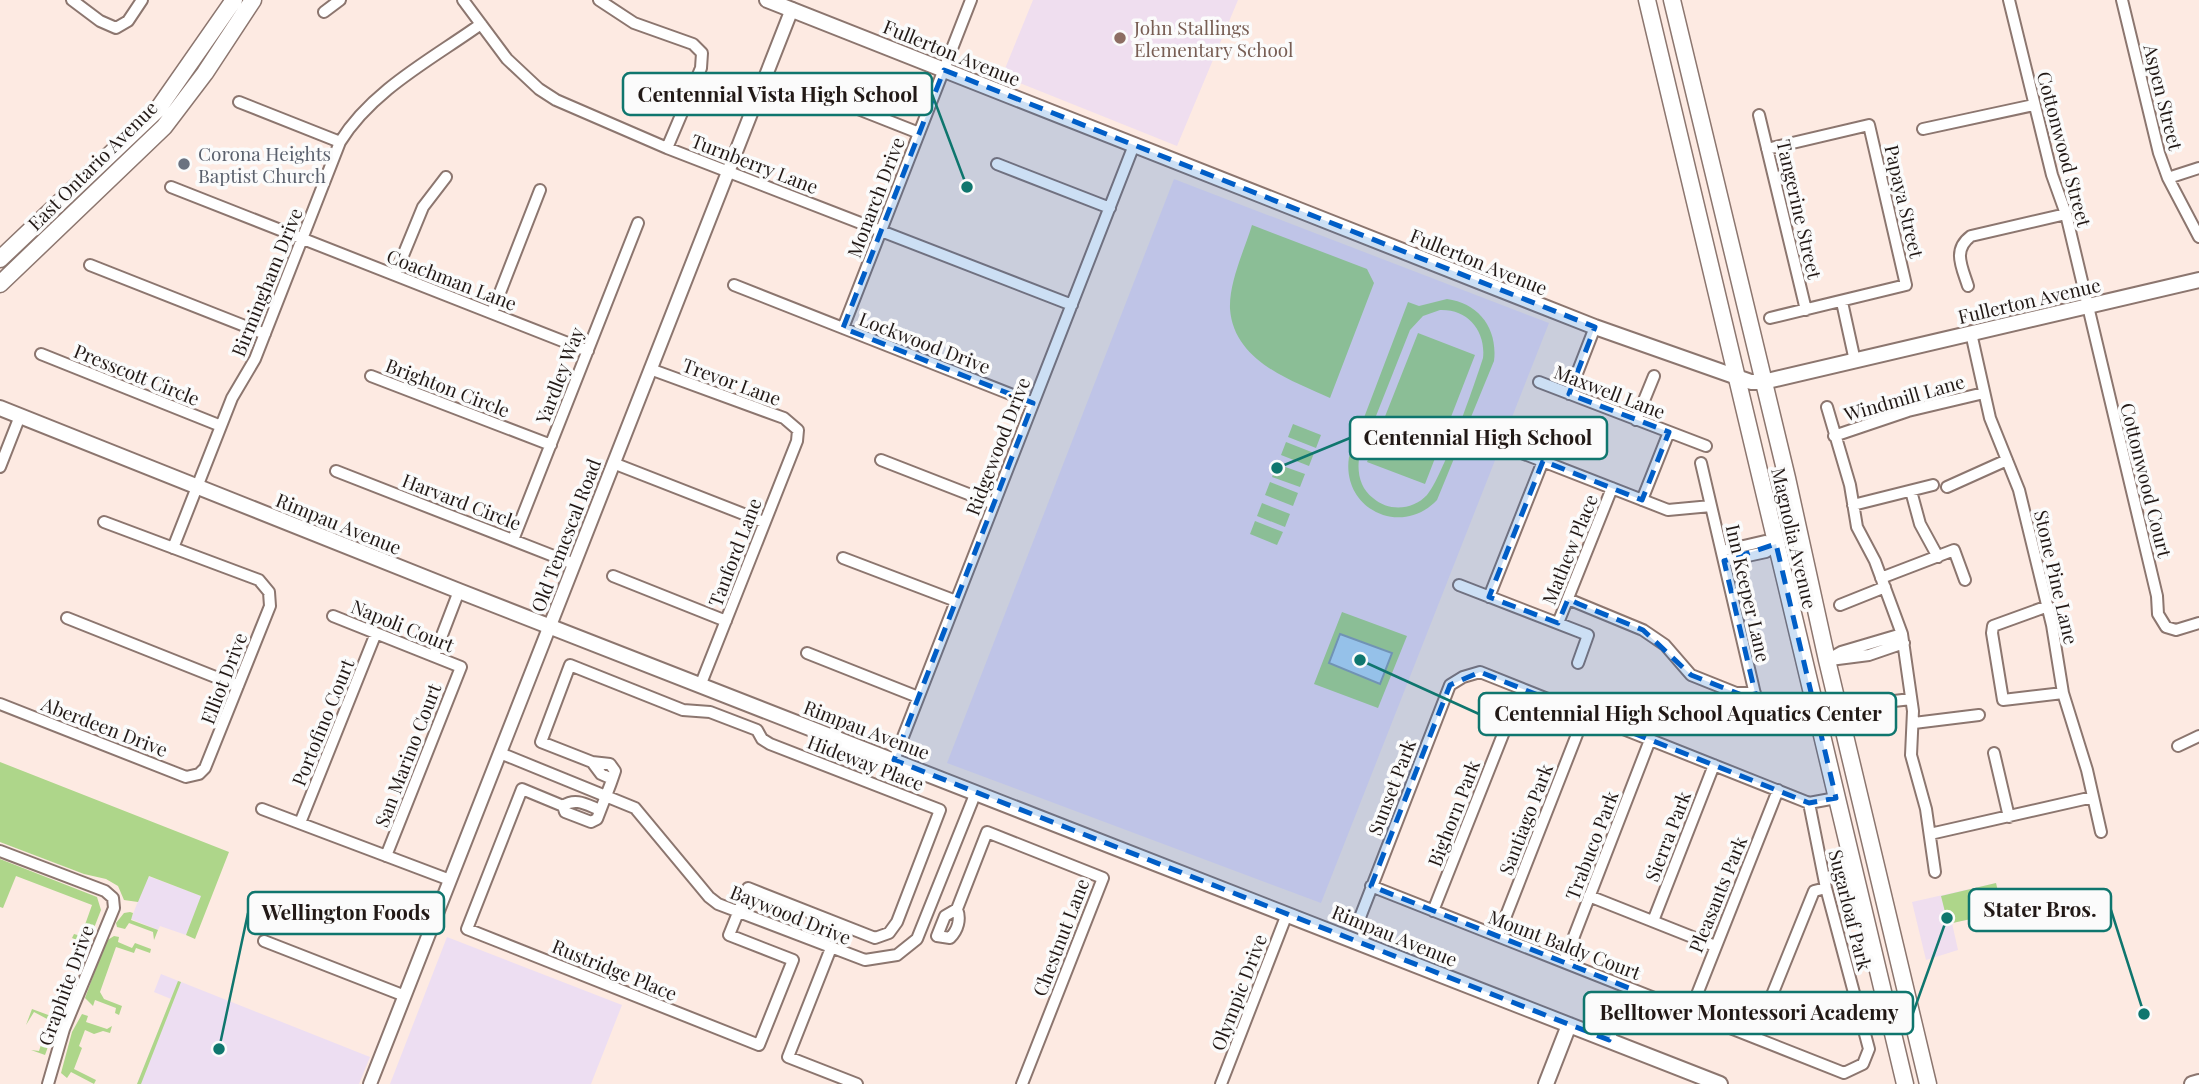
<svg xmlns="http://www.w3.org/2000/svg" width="2199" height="1084" viewBox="0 0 2199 1084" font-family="'Playfair Display',serif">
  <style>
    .industrial { fill: #eddef2 }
    .education { fill: #efdeef }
    .green { fill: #aed68a; fill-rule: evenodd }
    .water { fill: #bbdaf2; stroke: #8da0b0; stroke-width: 2 }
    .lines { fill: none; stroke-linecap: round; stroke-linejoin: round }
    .minor-casing { stroke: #8c766f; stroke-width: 14 }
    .tertiary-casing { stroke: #8c766f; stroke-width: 16 }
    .secondary-casing { stroke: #8c766f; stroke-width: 18 }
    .primary-casing { stroke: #8c766f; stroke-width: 19 }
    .minor { stroke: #fff; stroke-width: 10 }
    .tertiary { stroke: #fff; stroke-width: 12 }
    .secondary { stroke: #fff; stroke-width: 14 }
    .primary { stroke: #fff; stroke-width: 16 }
    .marked { fill: #005ec7; fill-opacity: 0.2; stroke: #005ec7; stroke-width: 5; stroke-dasharray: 14 9; stroke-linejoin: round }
    .education-dot { fill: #8d6e63; stroke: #fbfbfb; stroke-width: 2.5 }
    .worship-dot { fill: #6b7280; stroke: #fbfbfb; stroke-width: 2.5 }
    .labels { text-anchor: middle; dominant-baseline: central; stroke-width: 7; stroke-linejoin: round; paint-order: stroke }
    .education-label { font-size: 19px; fill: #785e54; stroke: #fbfbfb; text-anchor: start }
    .street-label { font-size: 19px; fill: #221916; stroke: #fbfbfb }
    .worship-label { font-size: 19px; fill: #5b616d; stroke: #fbfbfb; text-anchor: start }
    .leader { fill: none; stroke: #0f766e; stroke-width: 2.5 }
    .callout-dot { fill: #0f766e; stroke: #fbfbfb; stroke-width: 2.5 }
    .callout { fill: #fbfbfb; stroke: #0f766e; stroke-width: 2.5 }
    .callout-label { font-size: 21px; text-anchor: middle; font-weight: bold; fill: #221916 }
  </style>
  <rect width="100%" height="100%" fill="#fdeae2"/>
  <path class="industrial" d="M148,876L202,896L186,935L160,926L158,930L131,919Z
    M447,937L622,1005L591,1084H390Z
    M161,974L370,1057L359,1084H137L171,999L154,992Z"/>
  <path class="education" d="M1033,0H1238L1177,146L1002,76Z
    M1174,179L1549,323L1321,903L947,763Z
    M1996,883L2003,912L1952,923L1958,950L1926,960L1912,902Z"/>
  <path class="green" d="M1252,225L1367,269L1374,283L1330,398C1290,380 1234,361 1230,309C1229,282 1244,251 1252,225Z
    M1447,299C1479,303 1498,329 1494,361L1437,500C1401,538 1341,509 1349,457L1408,302L1419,306ZM1440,310C1468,309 1486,331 1483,358C1475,383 1442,479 1427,495C1413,510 1389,512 1373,498C1361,489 1357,474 1359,459L1410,330L1423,316Z
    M1418,333L1475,355L1425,484L1367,462Z
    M1293,424L1321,435L1316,448L1288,437Z
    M1286,442L1314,453L1309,466L1281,455Z
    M1277,464L1305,474L1300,487L1272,477Z
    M1270,482L1298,493L1293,506L1265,495Z
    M1262,503L1290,514L1285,527L1257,516Z
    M1255,521L1283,532L1277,545L1250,534Z
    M1342,612L1407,636L1378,708L1314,684Z
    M0,762L229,852L195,939L186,935L201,896L149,876L138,902L124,900L118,886L106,879L84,874L0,842Z
    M0,859L97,897L101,910L85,951L75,950L77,940L72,938L74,934L81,936L92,905L16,876L3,908L0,907Z
    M1996,883L2003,912L1948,924L1941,896Z
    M130,912L133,913L131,920L158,930L154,940L153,932L129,923L125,929L117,927L116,923L124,913Z
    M114,936L119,937L118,942L132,948L135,943L151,949L150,953L136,948L134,953L116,947L100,992L104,999L122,1006L119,1015L115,1013L116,1008L95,1000L93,1006L85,998L106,941Z
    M178,981L181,982L141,1084H137Z
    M67,995L45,1055L31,1050L39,1051L49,1020L34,1012L26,1025L32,1009L51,1016L57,997Z
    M82,1014L88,1016L86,1022L107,1029L112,1026L110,1033L103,1031L94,1034L85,1030L79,1046L82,1048L74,1069L96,1080L94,1084L71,1072L67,1078L61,1073L72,1032Z"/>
  <path class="water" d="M1340,634L1392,653L1380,684L1329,663Z"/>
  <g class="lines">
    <g class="minor-casing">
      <path id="minor" d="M72,0L100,21L116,28L128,21L142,0
        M463,0L507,59L539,89L556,100L667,148L1072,305
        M599,0L634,23L693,44L702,53L701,68L667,148
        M2009,0L2052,175L2066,214L2157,596L2158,614L2166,627L2176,630L2199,623
        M2122,0L2159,153L2168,178L2199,237
        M324,12L340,0
        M810,90L919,133
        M239,102L340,142
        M1759,115L1806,310
        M1923,129L2034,105
        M1767,149L1869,125L1906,285L1770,318
        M997,164L1110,208
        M2168,178L2199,168
        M171,187L588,351
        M90,265L265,334
        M395,275L423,207L446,177
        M734,285L1033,403
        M1968,286C1962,267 1952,250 1971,236L2066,214
        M1842,302L1855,361
        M492,313L540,190
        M843,328L971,0
        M1971,333L1990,418L2019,490L2052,625L2063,693L2087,770L2101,832
        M41,354L221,426
        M650,369L784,418L798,430L797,441L700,686
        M371,376L551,445
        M1539,382L1706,446
        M1569,394L1595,327
        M1827,407L1850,485L1857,527L1875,561L1902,634L1913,711L1911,755L1926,809L1935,872
        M1636,420L1654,376
        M1834,436L1908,411L1984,393
        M1509,448L1668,510L1711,506
        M881,460L994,504
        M613,463L764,522
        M1701,463L1758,707L1749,729
        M0,467L20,416
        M336,471L574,564
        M1947,487L2007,460
        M1911,491L1920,524L1938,557
        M1642,500L1669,432
        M1853,505L1933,485
        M513,540L638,223
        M173,548L232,398L255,359L340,142C372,90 432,59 481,24
        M1722,551L1765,541L1776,544
        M843,558L956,601
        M1724,561L1766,552L1776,544
        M613,576L726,621
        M1881,578L1954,550L1965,580
        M1459,585L1588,635L1578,663
        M1489,597L1543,461
        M1568,599L1643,630L1665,645L1691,675L1736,693H1755
        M1840,605L1885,587
        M2048,606L1993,626L1992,633L2003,700L2063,693
        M333,616L461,667L386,856
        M67,618L238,686
        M1558,623L1612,488
        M807,653L918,697
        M434,656L459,591
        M1827,660L1841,652L1902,634
        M1830,660L1869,655L1904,643
        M0,704L186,777L199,774L205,768L270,606L269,592L259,580L104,522
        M1860,705L1911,699
        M1914,723L1979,715
        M2178,746L2199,736
        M500,753L635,808L709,897L718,904L865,960L897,955L917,939L976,792
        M1994,753L2009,817
        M894,760L1134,145
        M563,806L522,789L467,929L759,1045L793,960L729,935L748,888L875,938L889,933L897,922L940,810L770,744L762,739L757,730L710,712L683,710L570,665L541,742L592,762
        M262,809L450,880
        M600,810C587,805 576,797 563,806L565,812L591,822L597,819L609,788C611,783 613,777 615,771L610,764L592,762L601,774L612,779
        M300,823L376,633
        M1930,834L2093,797
        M0,851L105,891L113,898L114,908L64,1029L48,1084
        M1371,886L1844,1073L1863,1064L1869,1049L1826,888L1809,803
        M1589,896L1715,946
        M957,909L945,916L937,936L950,938C958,930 961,919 957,909L987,832L1103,878L1022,1084
        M1433,911L1521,689
        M1359,920L1450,685L1463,677L1480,672L1809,803L1836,798
        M1653,921L1714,765
        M1498,936L1585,714
        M264,941L405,996
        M831,948L788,1057L857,1084
        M1564,962L1650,740
        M1690,1012L1778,790
        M1755,1037L1814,891L1826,888
        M1609,1040L1629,988
        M1221,1084L1287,914"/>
    </g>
    <g class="tertiary-casing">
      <path id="tertiary" d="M370,1084L792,9"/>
    </g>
    <g class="secondary-casing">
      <path id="secondary" d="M767,0L1595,327L1751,382H1763L2199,280
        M0,408L459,591L1720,1084
        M1546,1084L1569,1025
        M2192,1084L2199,1082"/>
    </g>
    <g class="primary-casing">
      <path id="primary" d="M1647,0L1905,1084
        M1672,0L1787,478L1827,660L1928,1084
        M0,259L158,109L234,0
        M0,284L164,127L205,73L253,0"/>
    </g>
    <use href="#minor" class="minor"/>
    <use href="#tertiary" class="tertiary"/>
    <use href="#secondary" class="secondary"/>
    <use href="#primary" class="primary"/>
  </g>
  <path class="marked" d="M944,70L1595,327L1569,394L1669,432L1642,500L1543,461L1489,597L1558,623L1568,599L1579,604L1643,630L1691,675L1757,701L1724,561L1776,544L1836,798L1809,803L1480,672L1450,685L1371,886L1629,988L1609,1040L894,760L1033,403L843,328Z"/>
  <circle class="education-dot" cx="1120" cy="38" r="7"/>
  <circle class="worship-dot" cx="184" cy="164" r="7"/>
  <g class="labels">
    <g class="education-label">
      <text x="1134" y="27">John Stallings<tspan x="1134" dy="22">Elementary School</tspan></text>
    </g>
    <g class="street-label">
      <text transform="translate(952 52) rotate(22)">Fullerton Avenue</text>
      <text transform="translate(2164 97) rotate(76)">Aspen Street</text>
      <text transform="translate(2065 149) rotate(75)">Cottonwood Street</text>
      <text transform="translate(755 163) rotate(21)">Turnberry Lane</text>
      <text transform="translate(92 165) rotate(-45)">East Ontario Avenue</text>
      <text transform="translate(875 197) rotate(-69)">Monarch Drive</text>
      <text transform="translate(1905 201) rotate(77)">Papaya Street</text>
      <text transform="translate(1800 209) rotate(77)">Tangerine Street</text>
      <text transform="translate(1479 261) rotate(22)">Fullerton Avenue</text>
      <text transform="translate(452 279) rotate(21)">Coachman Lane</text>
      <text transform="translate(266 282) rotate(-68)">Birmingham Drive</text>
      <text transform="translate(2029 300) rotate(-13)">Fullerton Avenue</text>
      <text transform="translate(925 342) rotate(21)">Lockwood Drive</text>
      <text transform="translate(137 374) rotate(22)">Presscott Circle</text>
      <text transform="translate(559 375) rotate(-69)">Yardley Way</text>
      <text transform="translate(732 381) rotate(20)">Trevor Lane</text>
      <text transform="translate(448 387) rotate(21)">Brighton Circle</text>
      <text transform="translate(1610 391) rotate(21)">Maxwell Lane</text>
      <text transform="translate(1904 397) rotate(-16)">Windmill Lane</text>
      <text transform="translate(997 446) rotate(-69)">Ridgewood Drive</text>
      <text transform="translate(2147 480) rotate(76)">Cottonwood Court</text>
      <text transform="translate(462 501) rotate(21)">Harvard Circle</text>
      <text transform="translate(339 523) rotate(22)">Rimpau Avenue</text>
      <text transform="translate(565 535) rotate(-69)">Old Temescal Road</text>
      <text transform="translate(1795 538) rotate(77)">Magnolia Avenue</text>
      <text transform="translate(1569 549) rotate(-68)">Mathew Place</text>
      <text transform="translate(734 552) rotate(-69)">Tanford Lane</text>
      <text transform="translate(2057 577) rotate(77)">Stone Pine Lane</text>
      <text transform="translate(1749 593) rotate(77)">Inn Keeper Lane</text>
      <text transform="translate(403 625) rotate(22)">Napoli Court</text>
      <text transform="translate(223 678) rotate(-69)">Elliot Drive</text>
      <text transform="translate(322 722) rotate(-68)">Portofino Court</text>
      <text transform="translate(105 726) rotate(21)">Aberdeen Drive</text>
      <text transform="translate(867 729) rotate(21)">Rimpau Avenue</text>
      <text transform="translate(407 755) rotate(-69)">San Marino Court</text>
      <text transform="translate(866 762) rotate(21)">Hideway Place</text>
      <text transform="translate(1391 787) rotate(-69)">Sunset Park</text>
      <text transform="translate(1453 813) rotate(-69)">Bighorn Park</text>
      <text transform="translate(1525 819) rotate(-69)">Santiago Park</text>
      <text transform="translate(1667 836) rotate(-69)">Sierra Park</text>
      <text transform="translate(1591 845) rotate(-69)">Trabuco Park</text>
      <text transform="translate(1717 894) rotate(-68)">Pleasants Park</text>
      <text transform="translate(1851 910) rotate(76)">Sugarloaf Park</text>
      <text transform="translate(791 914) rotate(22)">Baywood Drive</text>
      <text transform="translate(1395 935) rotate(22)">Rimpau Avenue</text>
      <text transform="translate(1060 937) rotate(-69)">Chestnut Lane</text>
      <text transform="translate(1565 944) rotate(21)">Mount Baldy Court</text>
      <text transform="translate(615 969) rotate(22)">Rustridge Place</text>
      <text transform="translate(65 985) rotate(-70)">Graphite Drive</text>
      <text transform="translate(1238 992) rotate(-69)">Olympic Drive</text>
    </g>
    <g class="worship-label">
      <text x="198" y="153">Corona Heights<tspan x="198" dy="22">Baptist Church</tspan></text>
    </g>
  </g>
  <path class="leader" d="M967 187L932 94M1277 468L1350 438M1360 660L1479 714M2144 1014L2111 910M219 1049L248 913M1947 918L1913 1013"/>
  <g class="callout-dot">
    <circle cx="967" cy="187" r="7"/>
    <circle cx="1277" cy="468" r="7"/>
    <circle cx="1360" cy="660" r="7"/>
    <circle cx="2144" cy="1014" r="7"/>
    <circle cx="219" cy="1049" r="7"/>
    <circle cx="1947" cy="918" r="7"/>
  </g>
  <g class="callout">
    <rect x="623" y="73" width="309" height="42" rx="7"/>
    <rect x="1350" y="417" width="257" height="42" rx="7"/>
    <rect x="1479" y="693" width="417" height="42" rx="7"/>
    <rect x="1969" y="889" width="142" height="42" rx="7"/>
    <rect x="248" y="892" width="196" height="42" rx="7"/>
    <rect x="1584" y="992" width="329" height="42" rx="7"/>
  </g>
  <g class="callout-label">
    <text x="778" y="102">Centennial Vista High School</text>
    <text x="1478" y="445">Centennial High School</text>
    <text x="1688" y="721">Centennial High School Aquatics Center</text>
    <text x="2040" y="917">Stater Bros.</text>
    <text x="346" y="920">Wellington Foods</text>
    <text x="1749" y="1020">Belltower Montessori Academy</text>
  </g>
</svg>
